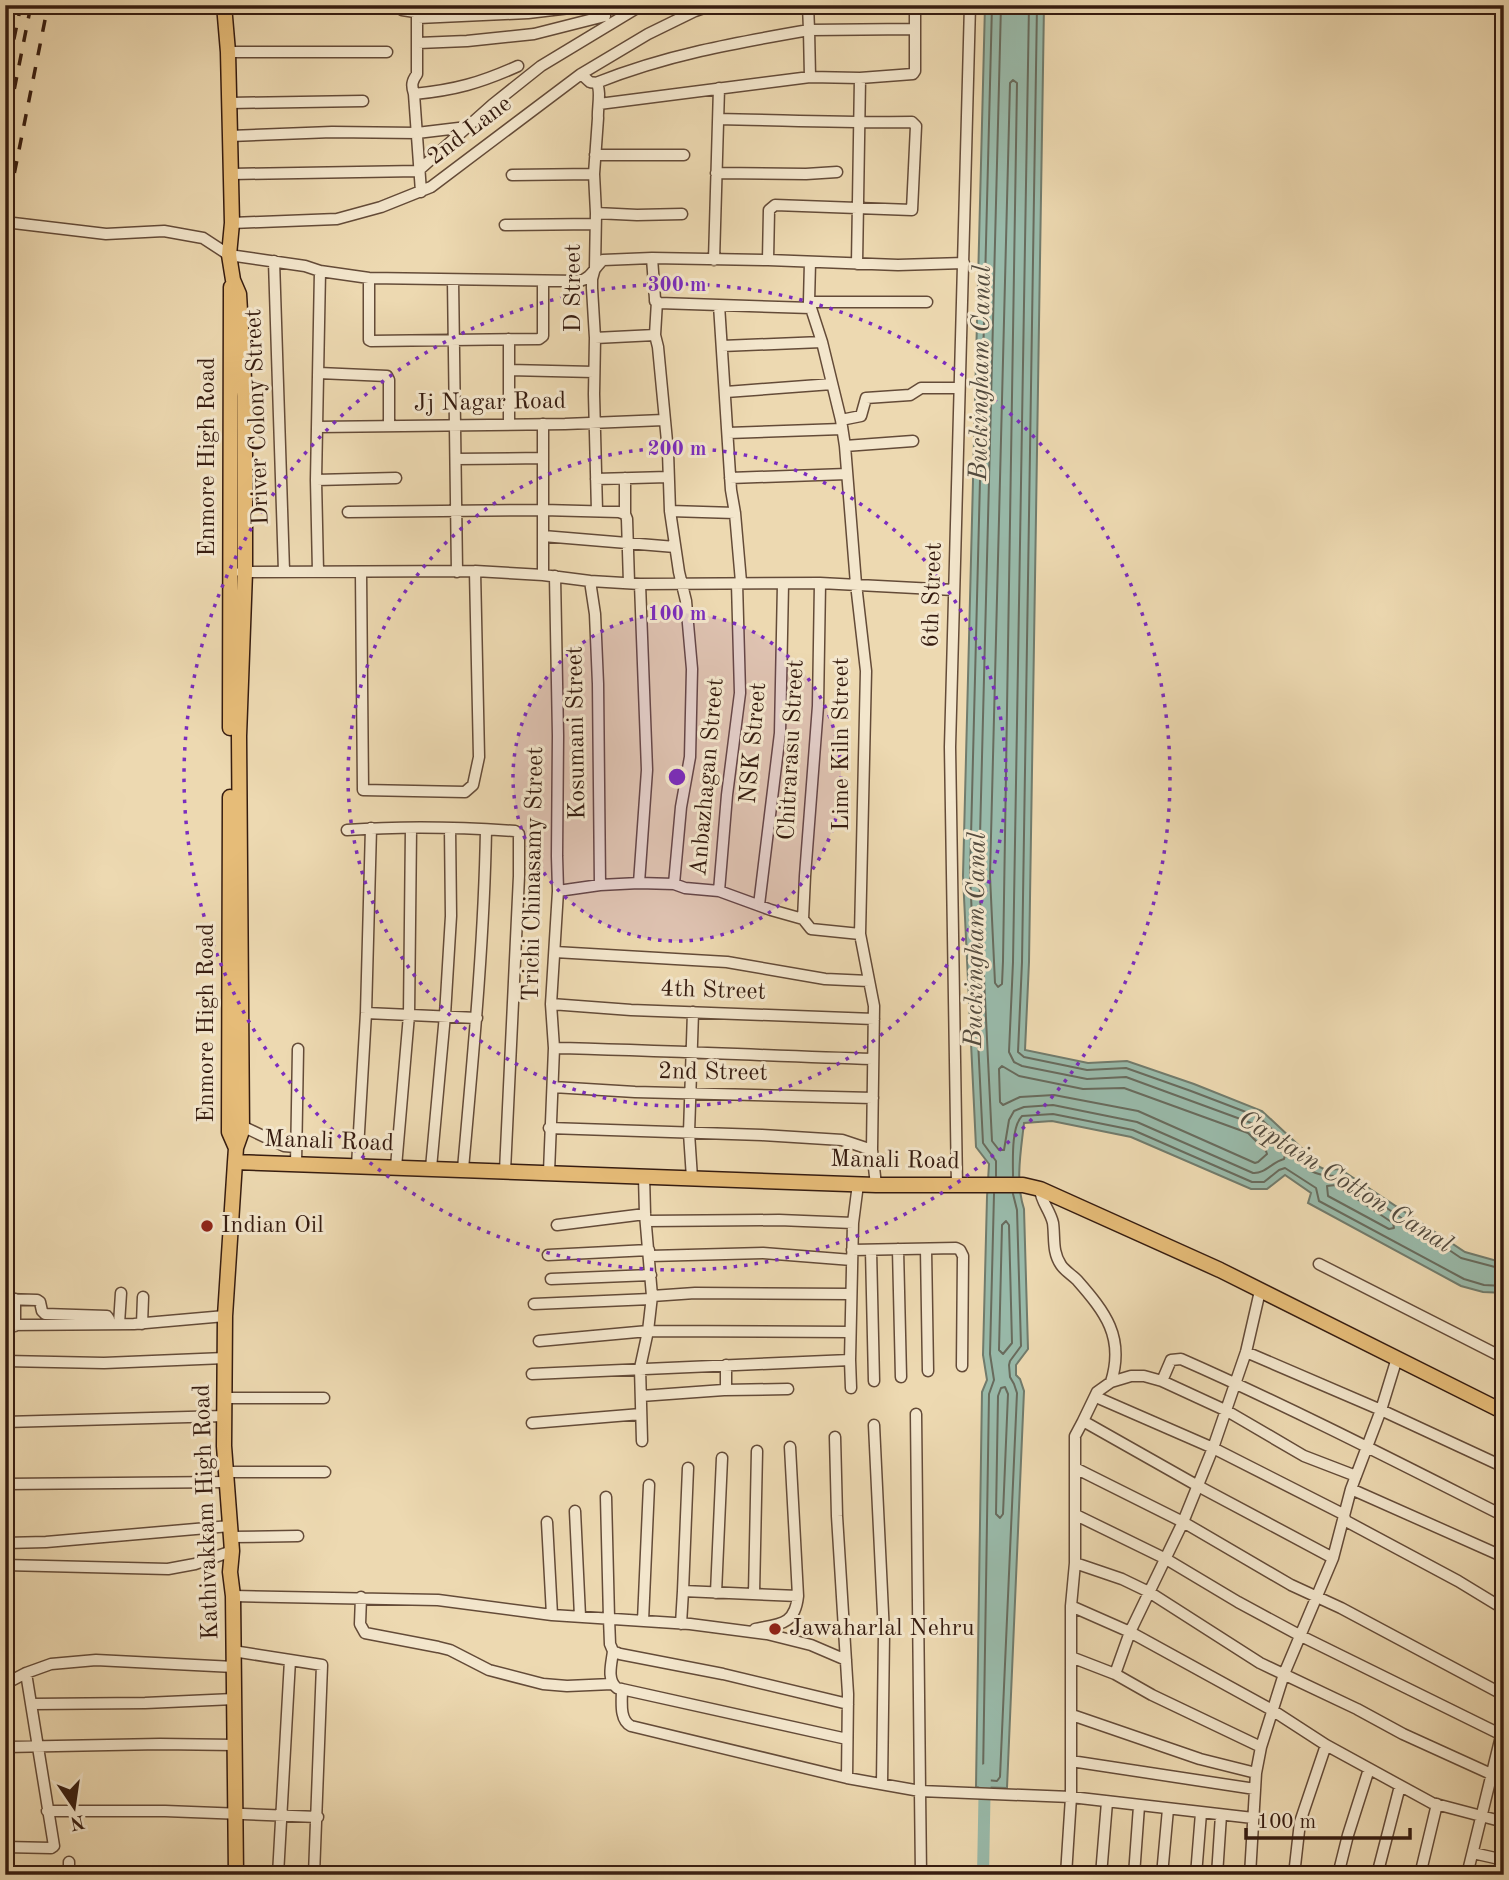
<svg xmlns="http://www.w3.org/2000/svg" width="1509" height="1880" viewBox="0 0 1509 1880" font-family="'Old Standard TT',serif">
  <style>
    .water { fill: #99baaa; stroke: #717b6c; stroke-width: 2 }
    .lines { fill: none; stroke-linecap: round; stroke-linejoin: round }
    .shore { stroke: #686b5d; stroke-width: 2 }
    .canal { stroke: #99baaa; stroke-width: 12 }
    .minor-casing { stroke: #644b38; stroke-width: 13 }
    .major-casing { stroke: #361c10; stroke-width: 17 }
    .minor { stroke: #f3e6cc; stroke-width: 10 }
    .major { stroke: #e6bc78; stroke-width: 14 }
    .rail { stroke: #361c10; stroke-width: 3.5; stroke-dasharray: 12 12; stroke-linecap: butt }
    .ring { fill: none; stroke: #7b2cbf; stroke-width: 3.5; stroke-dasharray: 3.5 7 }
    .poi-dot { fill: #8f2418; stroke: #f3e6cc; stroke-width: 2.5 }
    .labels { text-anchor: middle; dominant-baseline: central; stroke-width: 6; stroke-linejoin: round; paint-order: stroke }
    .street-label { font-size: 24px; fill: #361c10; stroke: #f3e6cc }
    .poi-label { font-size: 24px; fill: #361c10; stroke: #f3e6cc; text-anchor: start }
    .water-label { font-size: 26px; font-style: italic; fill: #544b3e; stroke: #f3e6cc }
    .centre { fill: #7b2cbf; stroke: #f3e6cc; stroke-width: 3.5 }
    .ring-label { font-size: 21px; text-anchor: middle; font-weight: bold; fill: #7b2cbf; stroke: #f3e6cc; stroke-width: 6; stroke-linejoin: round; paint-order: stroke }
  </style>
  <rect width="100%" height="100%" fill="#edd9b1"/>
  <filter id="stains"><feTurbulence type="fractalNoise" baseFrequency=".00286" numOctaves="4"/><feColorMatrix values="0 0 0 0 .2 0 0 0 0 .09 0 0 0 0 .02 0 0 0 .5 -.17"/></filter>
  <radialGradient id="worn" r=".72"><stop offset=".6" stop-color="#630" stop-opacity="0"/><stop offset="1" stop-color="#630" stop-opacity=".3"/></radialGradient>
  <path class="water" d="M985,5H1044L1029,962L1025,1050L1088,1063L1127,1061L1194,1084L1262,1111L1308,1154L1309,1162L1326,1170L1340,1169L1465,1252L1497,1261H1504V1293L1483,1292L1461,1286L1308,1203L1311,1193L1285,1175L1267,1189H1251L1131,1137L1052,1121L1024,1123C1021,1150 1015,1182 1024,1209L1028,1349L1016,1365V1375L1020,1379L1024,1391L1007,1788L976,1787L982,1392L987,1380L983,1355L987,1197L989,1164L976,1147L963,876Z"/>
  <g class="lines">
    <path class="shore" d="M992,5L970,876L983,1143L996,1161V1176
      M1001,5L979,876L992,1141L999,1150H1004L1009,1120L1014,1111L1024,1107L1053,1105L1137,1122L1253,1173C1265,1174 1272,1162 1284,1159L1285,1155L1254,1124L1126,1077L1087,1079L1022,1066L1014,1062L1009,1052L1013,962L1029,5
      M1037,5L1022,962L1018,1052L1024,1057L1087,1070L1126,1068L1191,1091L1259,1117L1300,1156C1304,1174 1323,1176 1339,1176L1461,1258L1495,1267H1504
      M1013,80L1017,83L1003,961L1002,984L998,987L995,983L990,876L1010,83Z
      M1002,1066L1019,1076L1083,1089L1124,1088L1248,1133L1266,1151L1267,1154L1258,1162L1255,1163L1138,1111L1054,1095L1020,1097L1003,1105L1000,1102L999,1069Z
      M1013,1176C1013,1161 1011,1127 1022,1116L1053,1114L1133,1130L1252,1182H1264L1279,1170L1285,1168L1316,1188L1319,1201L1464,1279L1484,1285L1504,1286
      M1336,1185L1393,1223L1394,1228L1389,1229L1328,1196L1327,1186Z
      M994,1194L990,1354L994,1380L989,1394L983,1777L986,1780L997,1781L1000,1777L1017,1393L1014,1384L1010,1377L1009,1365L1010,1361L1021,1346L1017,1210L1013,1194
      M1006,1221L1009,1225L1012,1343L1003,1354L999,1350L1002,1225Z
      M1005,1387L1008,1394L1003,1514L1000,1518L996,1514L998,1396L1001,1388Z"/>
    <path class="canal" d="M983,1875L985,1770"/>
    <g class="minor-casing">
      <path id="minor" d="M341,5L400,8L402,10L415,12L417,14V74C412,81 411,85 414,94L421,192
        M808,5L809,30L914,29
        M234,6L267,5
        M418,18L528,13L595,5
        M418,43L467,41L534,34L605,16
        M228,52H387
        M581,74C584,76 587,80 590,82C592,83 594,82 596,83C602,89 597,110 598,118L594,174L596,213L595,268L592,279V288L595,338L594,394L597,511
        M810,77L860,78L913,74L915,71V5
        M596,83C666,55 734,43 809,30L810,77L599,104
        M414,94C455,90 480,83 518,66
        M229,103L363,101
        M719,119C783,120 847,123 912,122L916,126L912,210L775,205L769,210L768,260
        M230,136L332,132L417,133L467,127
        M595,155H684
        M716,173L806,174L837,172
        M231,174L418,171L492,105L541,66L642,5
        M512,175L594,174
        M596,213L637,215L682,214
        M5,222L106,234L164,231L203,238L229,255L305,266L320,271L369,278L579,281C591,279 594,268 603,260L652,258L655,299V301L659,303L811,308
        M232,223L337,219L381,207L431,187L581,74L648,34L695,11L712,5
        M505,225L595,224
        M652,258L768,260L898,265L964,263
        M714,260L719,88
        M274,261L284,571
        M810,262L809,302L822,342L841,420L845,446L856,584L866,671L860,934L874,1006L872,1150L876,1185
        M857,264L860,78
        M369,278V340L371,341L539,339L543,336V282
        M453,280L457,572
        M657,301L655,335L658,347L668,452L670,511L679,572L686,601L692,669L690,757L681,807L674,884
        M809,302H927
        M719,305L731,490L735,513L741,582
        M595,338L655,335
        M509,339V424
        M722,346L822,342
        M509,370L594,372
        M319,373L387,376L389,380V426
        M726,392L832,384
        M841,420L861,416L866,398L910,395L921,388H959
        M317,427L565,424L664,420
        M728,433L842,429
        M845,446L913,441
        M456,459L543,458
        M625,478V514L627,519L629,583
        M730,478L847,474
        M596,479L668,477
        M316,480L396,478
        M670,511L735,513
        M348,512L543,510L619,512L625,514
        M543,536L675,547
        M318,571L316,480L320,271
        M241,572L475,571L543,575L590,581L640,584L820,583L954,590
        M361,573L363,790L465,792L473,785L479,757L475,571
        M543,575V424
        M590,581L595,614L598,684L600,885
        M347,830C402,826 459,827 515,831L519,834V876L505,1171
        M639,883L647,770L640,584
        M558,891L600,885L639,883L674,884L685,888L719,891L771,910L803,919L811,929L860,934
        M719,891L727,795L740,693L737,583
        M759,905L780,733L783,584
        M803,919L805,876L818,706L820,583
        M555,952L727,962L825,979L869,981
        M551,1004L631,1010L874,1019
        M366,1013L477,1018
        M554,1048C660,1050 767,1056 873,1059
        M553,1087L635,1092L873,1098
        M242,1126L284,1146L296,1147
        M549,1128L762,1135L842,1140L872,1150
        M296,1164L298,1049
        M357,1166L366,1013L371,828
        M396,1167L409,1015L411,828
        M431,1168L445,1015L451,916L450,828
        M463,1169C473,1056 484,943 486,830
        M549,1172L554,1048L551,1004L558,891L557,856L558,736L555,576
        M692,1178L689,1133L693,1012
        M957,1186L950,747L970,5
        M1040,1189C1041,1202 1050,1210 1053,1223C1055,1238 1052,1252 1061,1265C1065,1271 1072,1275 1077,1280C1105,1312 1125,1337 1111,1382
        M646,1221L779,1220L853,1223
        M557,1225L645,1214
        M898,1249L901,1377
        M926,1249L928,1371
        M852,1250L956,1248L960,1250L963,1256L962,1366
        M871,1250L874,1381
        M548,1255L649,1250
        M650,1256L763,1253L852,1260
        M1319,1264L1504,1358
        M551,1279L651,1275
        M652,1296L695,1293L851,1294
        M5,1299L37,1300L40,1302L42,1311L45,1314L107,1316L109,1319V1324
        M534,1304L651,1299
        M119,1324L121,1293
        M142,1324L143,1297
        M5,1325L134,1324L225,1316
        M15,1326V1299
        M539,1341L648,1331L850,1332
        M1246,1352L1381,1410L1504,1467
        M850,1360L851,1388
        M5,1361L104,1363L225,1358
        M532,1374L850,1360L853,1223L858,1184
        M1162,1381L1171,1360L1181,1359C1290,1407 1397,1462 1504,1516
        M724,1390L788,1389
        M641,1396L724,1390L726,1386V1365
        M1096,1397L1213,1448L1343,1514L1346,1521L1458,1581L1504,1609
        M225,1398H324
        M916,1414L920,1791L1071,1797L1253,1818
        M1083,1421L1097,1392L1111,1382L1131,1376H1144L1162,1381L1227,1411L1304,1456L1356,1476
        M5,1422L225,1416
        M532,1423L641,1414
        M874,1425L884,1634L882,1784
        M835,1437L837,1516L848,1694L847,1778
        M642,1441L640,1368L648,1331L652,1296L645,1214L644,1176
        M1075,1468L1183,1522L1291,1585L1341,1608L1504,1695
        M226,1472H325
        M5,1484L227,1482
        M1351,1489L1504,1557
        M606,1497L609,1618L610,1644L613,1651L620,1654L723,1674L848,1704
        M575,1511L580,1616
        M1076,1515L1166,1559L1238,1602L1301,1636L1504,1736
        M547,1522L552,1615
        M231,1537L298,1536
        M5,1543L46,1542L230,1526
        M1075,1563L1122,1579L1149,1592L1260,1663L1357,1709L1403,1734L1491,1774L1504,1778
        M5,1565L168,1569L195,1564L232,1551
        M683,1591L688,1468
        M716,1593L722,1458
        M754,1594L757,1451
        M233,1596L438,1600L552,1615L690,1624L767,1634L811,1645L846,1660
        M361,1597L360,1624L365,1633L438,1647L450,1650L489,1670L543,1684L567,1686L612,1684
        M1071,1606L1130,1632L1272,1710L1326,1745L1432,1803L1504,1822
        M643,1621L649,1485
        M681,1624L683,1591L798,1596
        M755,1629C780,1624 795,1625 798,1596L790,1447
        M233,1651L322,1665L314,1875
        M613,1651C612,1662 606,1680 617,1688L847,1739
        M1071,1657L1115,1674L1152,1695L1261,1747
        M1115,1674L1130,1632L1183,1522L1213,1448L1246,1352L1260,1291
        M5,1684L26,1673L51,1664L96,1660L234,1667
        M622,1689C622,1701 619,1720 631,1726L847,1778L920,1791L921,1875
        M32,1704L145,1703L234,1699
        M1072,1715L1200,1759L1256,1773
        M5,1747L160,1744L235,1745
        M1071,1761L1255,1789
        M47,1811H165L318,1817
        M5,1847L51,1848L54,1846L26,1673
        M1473,1853L1504,1860
        M69,1862V1875
        M278,1875L290,1660
        M1066,1875L1071,1797V1606L1075,1563V1436L1083,1421L1198,1486L1333,1558
        M1101,1875L1107,1802
        M1134,1875L1139,1806
        M1162,1875L1168,1809
        M1196,1875L1201,1813
        M1217,1875L1221,1815
        M1250,1875L1256,1773L1261,1747L1284,1674L1333,1558L1351,1489L1381,1410L1397,1358
        M1294,1875L1300,1822L1326,1745
        M1338,1875L1348,1835L1369,1769
        M1377,1875L1400,1786
        M1420,1875L1437,1804
        M1467,1875L1504,1724"/>
    </g>
    <g class="major-casing">
      <path id="major" d="M224,5L228,52L230,136L232,223L229,255L233,280L239,294L245,396V572L239,736L242,1131L236,1148L235,1162L225,1316L224,1446L232,1551L230,1572L233,1596L236,1875
        M230,728L231,287
        M230,797L229,1132L236,1148
        M235,1162L876,1185H1023L1040,1189L1220,1270L1504,1412"/>
    </g>
    <use href="#minor" class="minor"/>
    <use href="#major" class="major"/>
    <path class="rail" d="M5,27L10,5
      M9,63L21,5
      M5,136L31,5
      M5,220L48,5"/>
  </g>
  <circle cx="677" cy="777" r="164" fill="#7b2cbf" fill-opacity=".12"/>
  <g class="ring">
    <circle cx="677" cy="777" r="164"/>
    <circle cx="677" cy="777" r="329"/>
    <circle cx="677" cy="777" r="493"/>
  </g>
  <g class="poi-dot">
    <circle cx="207" cy="1226" r="7"/>
    <circle cx="775" cy="1629" r="7"/>
  </g>
  <g class="labels">
    <g class="street-label">
      <text transform="translate(470 131) rotate(-37)">2nd Lane</text>
      <text transform="translate(574 288) rotate(-90)">D Street</text>
      <text transform="translate(490 403) rotate(-1)">Jj Nagar Road</text>
      <text transform="translate(258 417) rotate(-92)">Driver Colony Street</text>
      <text transform="translate(208 457) rotate(-90)">Enmore High Road</text>
      <text transform="translate(933 595) rotate(-88)">6th Street</text>
      <text transform="translate(577 733) rotate(-91)">Kosumani Street</text>
      <text transform="translate(754 743) rotate(-85)">NSK Street</text>
      <text transform="translate(842 744) rotate(-90)">Lime Kiln Street</text>
      <text transform="translate(792 750) rotate(-87)">Chitrarasu Street</text>
      <text transform="translate(708 777) rotate(-85)">Anbazhagan Street</text>
      <text transform="translate(534 874) rotate(-89)">Trichi Chinasamy Street</text>
      <text transform="translate(713 991) rotate(2)">4th Street</text>
      <text transform="translate(207 1023) rotate(-90)">Enmore High Road</text>
      <text transform="translate(713 1073) rotate(1)">2nd Street</text>
      <text transform="translate(329 1142) rotate(2)">Manali Road</text>
      <text transform="translate(895 1161) rotate(1)">Manali Road</text>
      <text transform="translate(207 1512) rotate(-92)">Kathivakkam High Road</text>
    </g>
    <g class="poi-label">
      <text x="221" y="1226">Indian Oil</text>
      <text x="789" y="1629">Jawaharlal Nehru</text>
    </g>
    <g class="water-label">
      <text transform="translate(981 373) rotate(-89)">Buckingham Canal</text>
      <text transform="translate(976 940) rotate(-89)">Buckingham Canal</text>
      <text transform="translate(1345 1182) rotate(32)">Captain Cotton Canal</text>
    </g>
  </g>
  <circle cx="677" cy="777" r="10" class="centre"/>
  <g class="ring-label">
    <text x="677" y="291">300 m</text>
    <text x="677" y="455">200 m</text>
    <text x="677" y="620">100 m</text>
  </g>
  <rect width="1509" height="1880" fill="none" stroke="#edd9b1" stroke-width="28"/>
  <rect x="7" y="7" width="1495" height="1866" fill="none" stroke="#361c10" stroke-width="3.5"/>
  <rect x="14" y="14" width="1481" height="1852" fill="none" stroke="#361c10" stroke-width="2"/>
  <g transform="translate(74 1807) rotate(167)" stroke="#f3e6cc" stroke-width="5" paint-order="stroke">
  <path d="M0-5L12 26L0 18L-12 26Z" fill="#361c10"/>
  <text y="-10" font-size="19" font-weight="bold" text-anchor="middle" fill="#361c10">N</text>
  </g>
  <path d="M1246 1828v10h164v-10" fill="none" stroke="#361c10" stroke-width="3.5"/>
  <text x="1257" y="1828" font-size="21" fill="#361c10" stroke="#f3e6cc" stroke-width="5" paint-order="stroke">100 m</text>
  <rect width="100%" height="100%" filter="url(#stains)"/>
  <rect width="100%" height="100%" fill="url(#worn)"/>
</svg>
